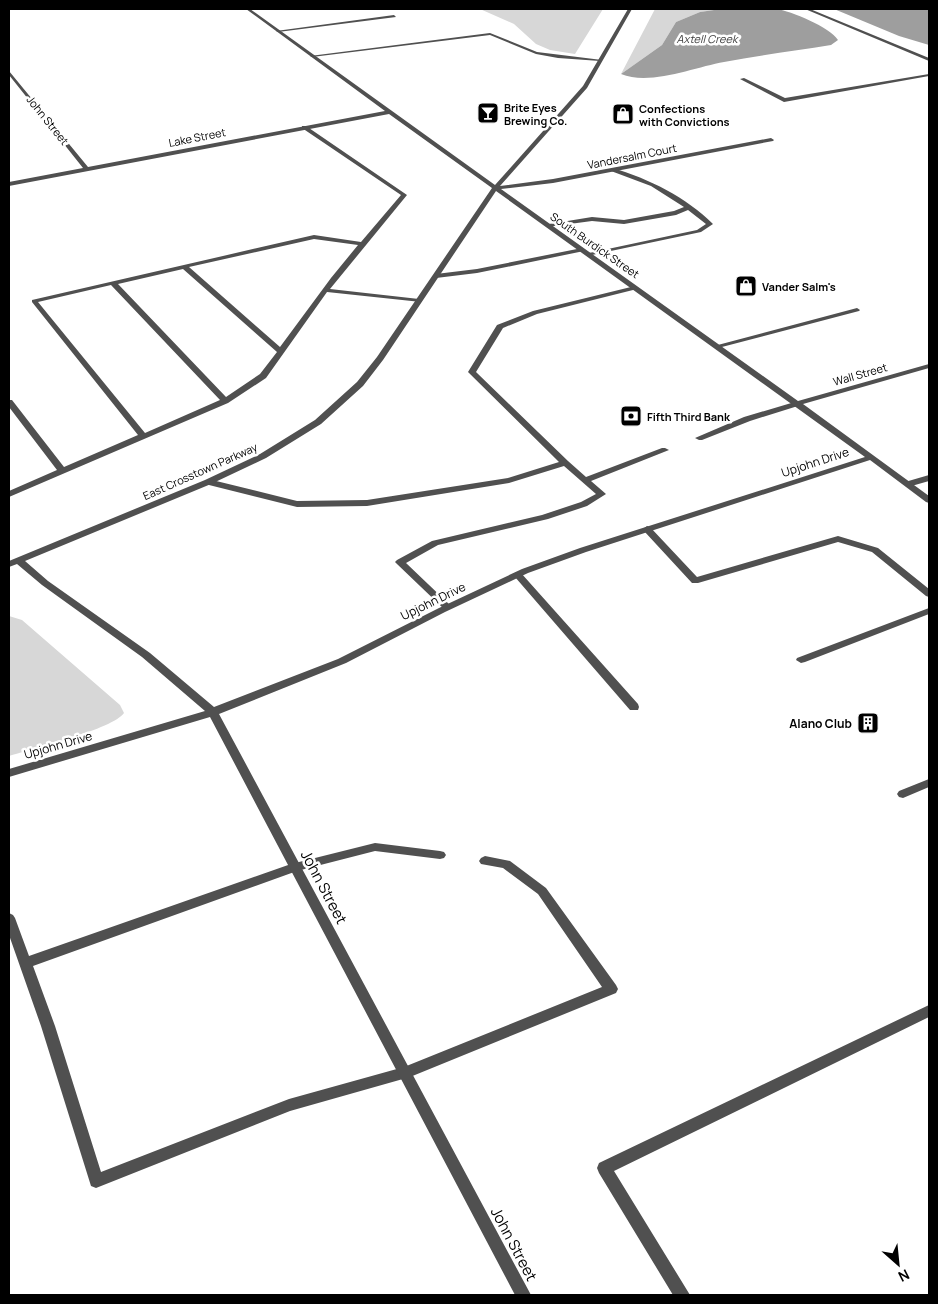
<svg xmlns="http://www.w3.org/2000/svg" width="938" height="1304" viewBox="0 0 938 1304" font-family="Manrope,sans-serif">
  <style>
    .green { fill: #d7d7d7 }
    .water { fill: #9e9e9e }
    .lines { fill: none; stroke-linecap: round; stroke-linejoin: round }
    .service { fill: #505050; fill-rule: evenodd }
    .minor { fill: #505050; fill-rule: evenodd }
    .labels { text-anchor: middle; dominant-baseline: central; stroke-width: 5; stroke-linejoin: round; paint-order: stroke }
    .far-water-label { font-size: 11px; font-style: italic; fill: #3f3f3f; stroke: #fff }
    .far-poi-label { font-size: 11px; font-weight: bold; fill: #000; stroke: #fff; text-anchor: start }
    .far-street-label { font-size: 11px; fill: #000; stroke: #fff }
    .street-label { font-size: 12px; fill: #000; stroke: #fff }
    .poi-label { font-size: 12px; font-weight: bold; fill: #000; stroke: #fff; text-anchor: end }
    .near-street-label { font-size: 15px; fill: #000; stroke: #fff }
  </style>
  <rect width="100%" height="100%" fill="#fff"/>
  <path class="green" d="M480,9H603L575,54L550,50L536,44L514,24Z
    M655,9H721L700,12L676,22L662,45L621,74Z
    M9,616L22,620L120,705L124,713C113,729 32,749 9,756Z"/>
  <path class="water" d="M721,9C739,9 759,6 776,9C791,11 830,27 838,40L831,45C796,51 759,55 724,62C695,67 650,86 621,74L662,45L676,22L700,12Z
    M834,9H929V45L899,36Z"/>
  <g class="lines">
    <path class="service" d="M394,15L396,17L278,32L276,31Z
      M490,33L537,52L602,60L600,61L558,58L536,54L490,35L312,57L310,56Z
      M929,74V76L784,102L740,79L744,78L785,98Z
      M302,126H306L407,195L330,289L419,299L422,301L421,302L327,292L266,378L228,403L9,497V491L57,470L9,407V400H12L64,467L138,435L32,302V300L314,235L361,242L401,195L302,128ZM314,239L358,245L331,278L280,347L189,267ZM183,269L277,352L260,374L226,397L118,284ZM111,285L220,400L145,433L38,302Z
      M613,168C649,179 686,197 713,224L701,232L587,256V254L589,253L697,230L706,224L688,210L676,215L624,224L592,221L547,227L546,226L549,224L592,217L624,220L674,211L684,207L651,186L611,171V169Z
      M582,248L585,250L584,251L477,273L436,278L433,276L436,274L477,269Z
      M635,286L637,287V289L537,314L503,328L476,372L568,461L586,477L662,448H665L669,450L591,481L606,494L587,506L548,519L438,545L406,563L450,605L452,607L450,609H444L397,564L395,562L397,560L432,541L542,515L581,502L596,494L564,466L509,483L367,506L297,507L205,484L204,482L208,479L297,501L367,500L508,478L559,462L468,372L497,325L533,311Z
      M857,308L860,310L859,311L718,348L714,346Z
      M798,401L802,403L801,405L750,421L702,440H699L695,438L744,417Z
      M929,475V481L908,487L904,484L905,482Z
      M647,526L650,527L697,577L838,536L878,548L929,589V597L926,596L872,552L838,542L698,583H692L644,531L643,529Z
      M518,572L521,573L638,704L639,707L638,710H630L515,577L513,575L515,573Z
      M929,608V614L805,662L801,663L796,660L797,658Z
      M929,779V787L903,798L899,797L897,794L899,791Z
      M375,843L440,851L444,852L446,855L444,858L440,859L375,851L297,871L33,966L55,1026L101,1172L289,1099L404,1067L602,987L538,894L503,868L481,864L479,861L481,858L485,856L510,861L546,888L616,985L618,989L616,993L410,1077L290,1111L96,1188L91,1186L41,1026L9,935V913L13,915L15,918L29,956L291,864Z
      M929,1005V1017L614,1171L690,1295H673L599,1173L597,1168L599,1163Z"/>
    <path class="minor" d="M246,9H250L495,185L583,86L628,9H632L587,88L500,186L553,179L771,138L774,140L773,141L553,183L501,189L798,401L929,364V368L803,404L929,496V503L926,502L870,460L586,552L528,573L445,612L346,663L219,714L531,1295H515L210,717L9,777V769L205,711L142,657L42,585L17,564L9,567V561L205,480L260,454L315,420L357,382L377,357L492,188L389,114L9,186V182L83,168L9,75V71L88,167L385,111ZM496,191L865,457L580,548L522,569L439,608L338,659L214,707L150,653L48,581L25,561L211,484L266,458L321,424L363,386L383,360Z
      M805,9H810L929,58V61Z"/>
  </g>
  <defs>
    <g id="bar-square" transform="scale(1.125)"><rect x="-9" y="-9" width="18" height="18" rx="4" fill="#000" stroke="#fff"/><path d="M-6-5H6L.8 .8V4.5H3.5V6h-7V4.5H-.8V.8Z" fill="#fff"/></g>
    <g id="shop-square" transform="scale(1.125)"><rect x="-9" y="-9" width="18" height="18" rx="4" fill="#000" stroke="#fff"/><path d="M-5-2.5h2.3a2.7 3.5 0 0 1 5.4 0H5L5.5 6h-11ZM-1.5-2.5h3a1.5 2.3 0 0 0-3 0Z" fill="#fff"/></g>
    <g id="bank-square" transform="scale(1.125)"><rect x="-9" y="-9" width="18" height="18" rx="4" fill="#000" stroke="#fff"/><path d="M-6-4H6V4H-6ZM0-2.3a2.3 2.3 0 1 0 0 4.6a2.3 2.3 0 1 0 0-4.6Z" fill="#fff"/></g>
    <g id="building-square" transform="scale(1.125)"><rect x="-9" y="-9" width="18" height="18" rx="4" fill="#000" stroke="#fff"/><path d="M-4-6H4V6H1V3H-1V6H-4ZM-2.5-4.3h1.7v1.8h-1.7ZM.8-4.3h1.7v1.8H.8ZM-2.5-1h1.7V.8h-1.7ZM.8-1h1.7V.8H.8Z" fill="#fff"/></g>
  </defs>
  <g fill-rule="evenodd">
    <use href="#bar-square" x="488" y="113"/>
    <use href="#shop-square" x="623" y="114"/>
    <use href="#shop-square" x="746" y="286"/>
    <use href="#bank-square" x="631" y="416"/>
    <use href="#building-square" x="868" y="723"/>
  </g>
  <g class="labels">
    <g class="far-water-label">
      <text x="707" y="38">Axtell Creek</text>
    </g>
    <g class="far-poi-label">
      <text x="504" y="107">Brite Eyes<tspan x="504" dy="13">Brewing Co.</tspan></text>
      <text x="639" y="108">Confections<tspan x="639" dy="13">with Convictions</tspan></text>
      <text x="762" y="286">Vander Salm's</text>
      <text x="647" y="416">Fifth Third Bank</text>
    </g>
    <g class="far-street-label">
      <text transform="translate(48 120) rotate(51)">John Street</text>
      <text transform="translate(197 137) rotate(-11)">Lake Street</text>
      <text transform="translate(632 156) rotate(-11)">Vandersalm Court</text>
      <text transform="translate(595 245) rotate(35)">South Burdick Street</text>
      <text transform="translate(860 374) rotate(-16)">Wall Street</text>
      <text transform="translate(200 471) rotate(-24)">East Crosstown Parkway</text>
    </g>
    <g class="street-label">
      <text transform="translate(815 462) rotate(-18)">Upjohn Drive</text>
      <text transform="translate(433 601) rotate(-26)">Upjohn Drive</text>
      <text transform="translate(58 745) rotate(-16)">Upjohn Drive</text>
    </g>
    <g class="poi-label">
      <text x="852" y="723">Alano Club</text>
    </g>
    <g class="near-street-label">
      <text transform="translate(324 887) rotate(62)">John Street</text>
      <text transform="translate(514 1244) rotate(62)">John Street</text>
    </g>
  </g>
  <rect width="938" height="1304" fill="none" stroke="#000000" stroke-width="20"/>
  <g transform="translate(898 1264) rotate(153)" stroke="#ffffff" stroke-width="4" paint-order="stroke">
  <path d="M0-4L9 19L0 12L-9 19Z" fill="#000000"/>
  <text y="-8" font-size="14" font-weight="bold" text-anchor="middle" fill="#000000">N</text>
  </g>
</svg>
